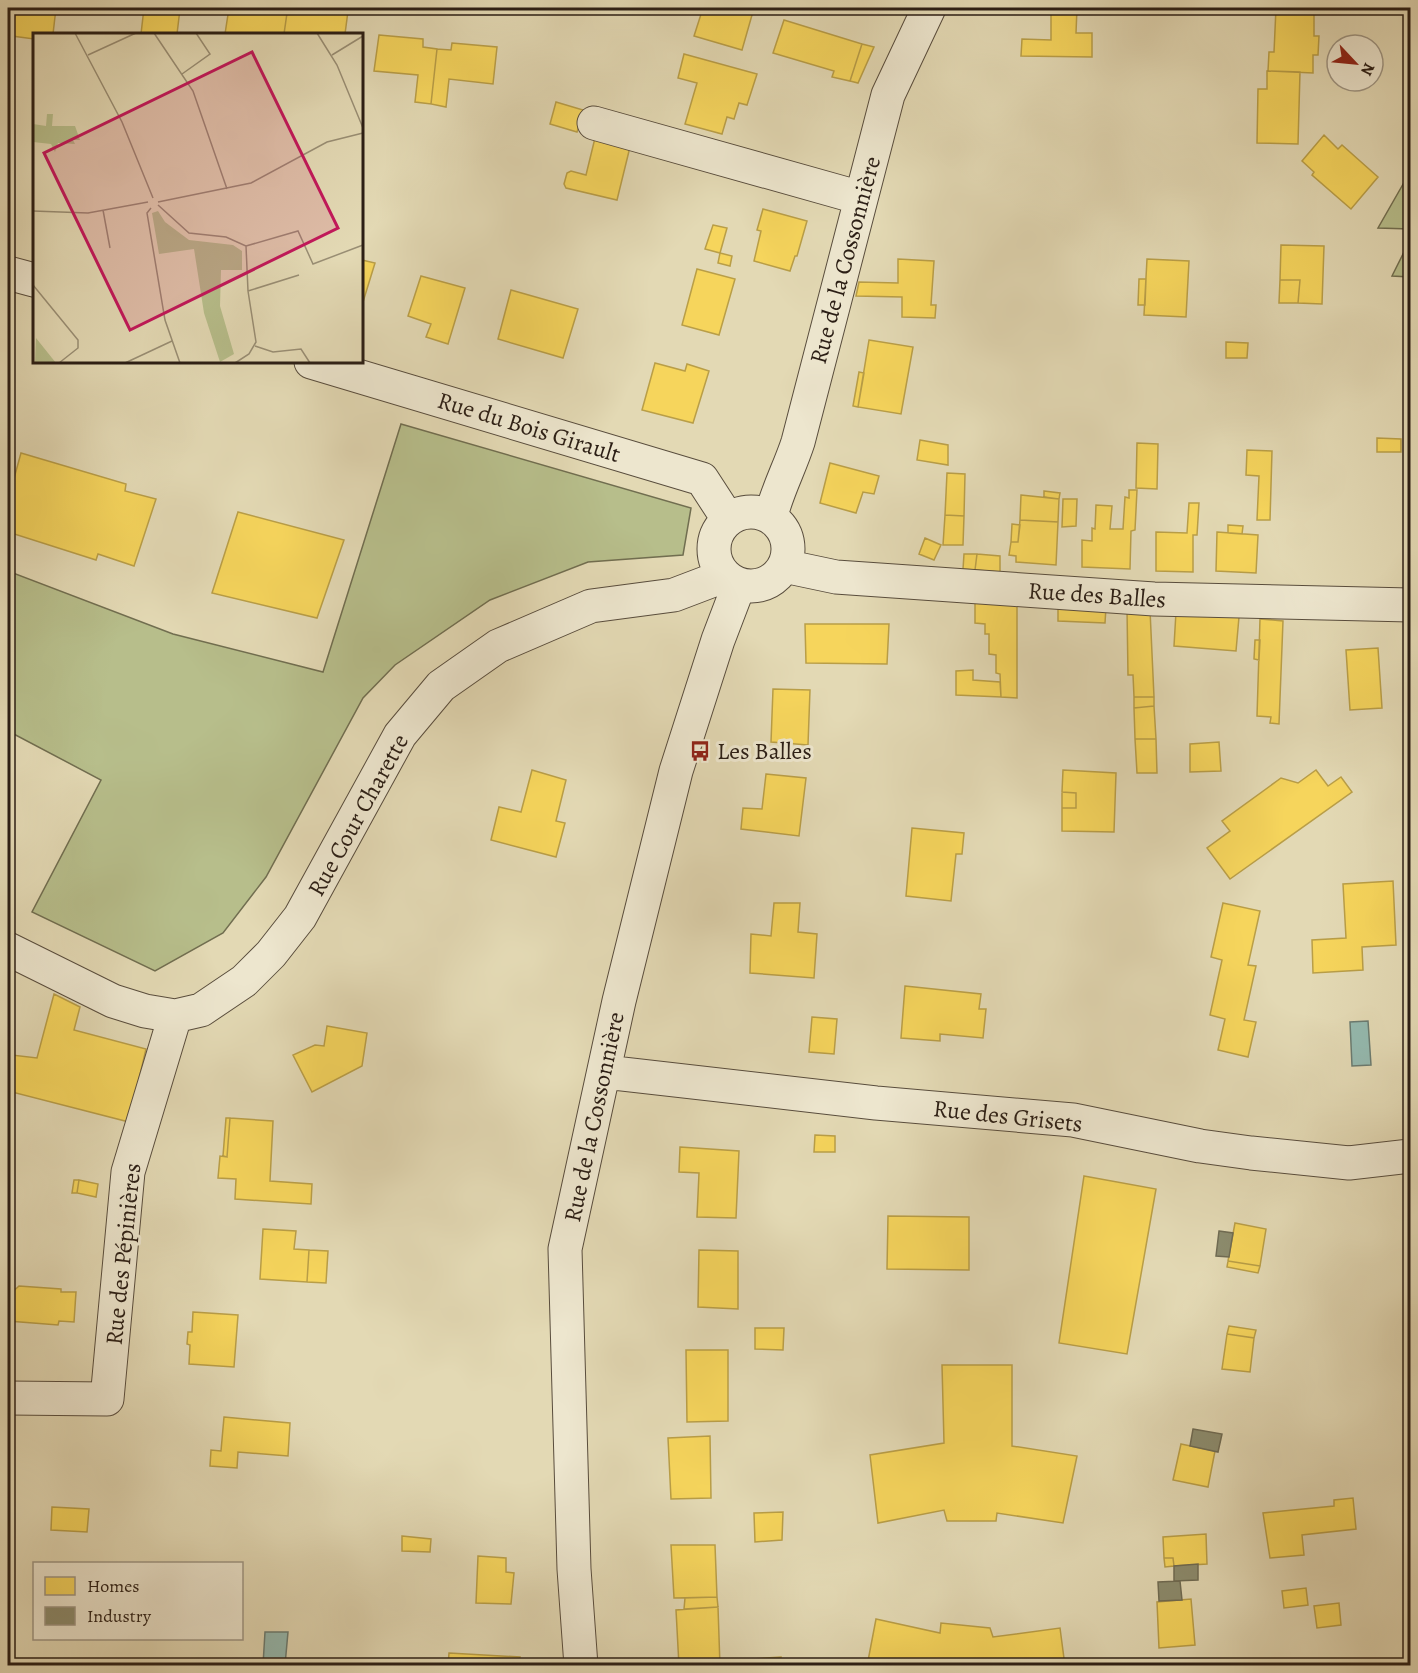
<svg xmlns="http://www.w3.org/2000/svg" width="1418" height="1673" viewBox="0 0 1418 1673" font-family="Alegreya,serif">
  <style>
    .green { fill: #b7be8b; stroke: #716e50; stroke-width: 1.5 }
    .water { fill: #95bab0; stroke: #6b7c72; stroke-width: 1.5 }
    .homes { fill: #f6d55c; stroke: #b99e47; stroke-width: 1.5 }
    .industry { fill: #8c8c6e; stroke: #6f6b53; stroke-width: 1.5 }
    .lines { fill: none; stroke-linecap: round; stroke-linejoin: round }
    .minor-casing { stroke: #594d3d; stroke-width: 35 }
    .minor { stroke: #ede6ce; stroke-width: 33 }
    .labels { text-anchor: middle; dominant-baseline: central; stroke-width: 6; stroke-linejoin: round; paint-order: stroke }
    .street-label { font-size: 24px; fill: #2b1e15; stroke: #ede6ce }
    .poi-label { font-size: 24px; fill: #2b1e15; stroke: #ede6ce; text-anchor: start }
    .inset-road { fill: none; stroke: #998e74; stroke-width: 1.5 }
    .view { fill: #c2185b; fill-opacity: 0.15; stroke: #c2185b; stroke-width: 3 }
    .inset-edge { fill: none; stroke: #2b1e15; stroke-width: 3 }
  </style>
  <rect width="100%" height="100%" fill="#e3d9b4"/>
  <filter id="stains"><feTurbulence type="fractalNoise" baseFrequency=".00333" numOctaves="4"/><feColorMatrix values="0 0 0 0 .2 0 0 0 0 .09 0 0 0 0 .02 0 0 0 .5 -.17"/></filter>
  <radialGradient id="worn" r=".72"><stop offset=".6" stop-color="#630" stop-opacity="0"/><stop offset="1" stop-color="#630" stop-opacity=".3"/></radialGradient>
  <path class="green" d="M1410,172V229L1378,228Z
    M1410,240V277L1392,276Z
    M401,424L691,508L683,555L588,562L490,600L395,665L363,698L266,877L223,933L155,971L32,912L101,780L8,731V571L173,634L323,672Z"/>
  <path class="water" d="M1368,1021L1371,1065L1352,1066L1350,1022Z
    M265,1632H288L285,1665H263Z"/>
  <path class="homes" d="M16,8H56L53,34H34V39L12,36Z
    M144,8L180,9L177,34H141Z
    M229,8H273L272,10L287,13L284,34H225Z
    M302,8L348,11L345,34H284L287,13L301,14Z
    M703,8H754L742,50L694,36Z
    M1051,8H1077L1076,33H1092V57L1021,56L1022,39L1051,40Z
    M1276,8H1314V36H1319L1318,55H1313V73L1268,71L1269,52H1274Z
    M784,20L862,44L850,81L832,77L834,71L773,53Z
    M379,35L423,39V47L437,49L431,104L415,102L418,75L374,71Z
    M452,43L497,47L493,84L449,79L446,107L431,104L437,49L451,50Z
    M862,44L874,47L858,83L850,81Z
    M684,54L757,74L747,105L739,103L734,119L727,117L722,134L685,124L697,83L678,78Z
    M1267,71L1300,72L1298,144L1257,143L1258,89H1267Z
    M556,102L583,110L577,132L550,124Z
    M1324,135L1338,149L1342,145L1378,177L1351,209L1312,175L1314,172L1302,161Z
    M595,138L630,147L617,200L566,188L564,184L567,173L571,171L586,175Z
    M763,209L807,221L797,256H795L790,271L754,261L761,231L757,230Z
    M713,225L727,228L720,253L705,249Z
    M1281,245L1324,246L1322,304L1298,303L1300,280H1280Z
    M720,253L732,256L730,266L718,263Z
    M898,259L934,261L931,305H936L935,318L902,317V297L856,296L859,282L898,283Z
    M1147,259L1189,261L1186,317L1144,315Z
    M362,260L375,263L363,302H362Z
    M697,269L735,279L719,335L682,325Z
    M421,276L465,288L448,344L426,337L431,324L408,316Z
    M1139,279H1146L1145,305H1138Z
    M1280,280H1300L1298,303H1279Z
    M511,290L578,309L563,358L498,339Z
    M869,340L913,347L901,414L858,407Z
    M1226,342L1248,343L1247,358H1226Z
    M655,363L685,371L687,364L709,371L693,423L642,410Z
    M859,372L864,373L858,407L853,406Z
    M1377,438L1401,439V452H1377Z
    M920,440L948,445V465L917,460Z
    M1137,443L1158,444L1157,489L1136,488Z
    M1247,450L1272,451L1270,520H1257L1259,476L1246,475Z
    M21,453L126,484L125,491L156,499L134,566L98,554L96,560L8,532V500Z
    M830,463L879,476L874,494L863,492L856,513L820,503Z
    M947,473L965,474L964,516L945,515Z
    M1129,490H1137L1135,530L1131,531L1130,569L1082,567V540L1092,541V528L1095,529L1096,505L1112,506L1110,529H1123L1125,497L1129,498Z
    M1044,491L1060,493L1059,499L1044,497Z
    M1021,495L1059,499L1058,522L1020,520Z
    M1063,499H1077L1076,526L1062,527Z
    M1189,503H1199L1197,535H1193V572L1156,571V532L1187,533Z
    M238,512L344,540L317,618L212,593Z
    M945,515L964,516L963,545H943Z
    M1020,520L1058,522L1056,565L1016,562V556L1009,555L1011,542H1018Z
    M1012,524L1020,525L1018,542H1011Z
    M1228,525L1243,526L1242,534L1228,533Z
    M1217,532L1258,535L1256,573L1216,571Z
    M925,538L941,545L934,560L919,554Z
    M964,554H977L975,570L963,569Z
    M977,554L1000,556V572L975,570Z
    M975,600L1017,602V698L1001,697L1000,674L996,673V655L989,654V634H985V624L975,623Z
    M1058,604L1106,607L1105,623L1058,621Z
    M1127,609L1150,610L1154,697H1134L1133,675H1128Z
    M1176,612L1239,617L1236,651L1174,646Z
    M1260,619L1283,621L1279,724L1270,723L1271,717L1257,716Z
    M805,624H889L887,664L806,663Z
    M1255,640H1260L1259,660L1254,659Z
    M1378,648L1382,708L1350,710L1346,650Z
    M973,670V680L1000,682L1001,697L956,695V671Z
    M773,689L810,690L808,745L771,742Z
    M1134,697H1154V706L1134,708Z
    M1154,706L1156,739H1135L1134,708Z
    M1135,739H1156L1157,773H1137Z
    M1219,742L1221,771L1190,772V744Z
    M532,770L566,780L556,821L565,823L556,857L491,840L499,807L521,812Z
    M1063,770L1116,773L1114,832L1062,831V808H1076V793L1062,792Z
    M1316,770L1328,786L1341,777L1352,792L1230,879L1207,848L1230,831L1222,821L1281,778L1298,783Z
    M766,774L806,778L799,836L741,829L743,808L762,809Z
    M1062,792L1076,793V808H1062Z
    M912,828L964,833L962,854H956L951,901L906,896Z
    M1393,881L1396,945L1362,947L1363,970L1313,973L1312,940L1346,938L1343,884Z
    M774,903H800L798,932L817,934L814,978L750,973L751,934L771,936Z
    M1223,903L1260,911L1248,965L1256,966L1244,1020L1256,1022L1248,1057L1218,1050L1225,1019L1210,1015L1222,960L1211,957Z
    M905,986L981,994L979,1009H986L983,1038L940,1034V1041L901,1038Z
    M54,994L80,1007L74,1030L146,1049L129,1122L8,1091V1067H10L12,1055L37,1058Z
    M812,1017L837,1019L834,1054L809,1052Z
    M327,1026L367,1033L362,1066L312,1092L293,1055L315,1045L324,1046Z
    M226,1118H230L227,1157L223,1156Z
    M230,1118L273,1121L270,1181L312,1184L311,1204L235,1199L236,1179L218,1178L220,1156L227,1157Z
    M815,1135L835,1136V1152H814Z
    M680,1147L739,1151L736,1218L697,1217L699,1173L679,1172Z
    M1084,1176L1156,1189L1127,1354L1059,1343Z
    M74,1180H79L77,1193H72Z
    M79,1180L98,1184L96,1197L77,1193Z
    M888,1216L969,1217V1270L887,1269Z
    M1235,1223L1266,1229L1260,1266L1228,1261Z
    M263,1229L296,1231L294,1249L309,1250L307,1282L260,1279Z
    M309,1250L328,1251L326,1283L307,1282Z
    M699,1250L738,1251V1309L698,1307Z
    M1228,1261L1260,1266L1258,1273L1227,1267Z
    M19,1286L61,1289V1292H76L74,1322L59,1321L58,1325L8,1321V1296Z
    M193,1312L238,1315L234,1367L189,1364L190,1345L187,1344L188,1332H192Z
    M1229,1326L1256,1330L1254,1338L1227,1334Z
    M755,1328H784L783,1350L755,1349Z
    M1227,1334L1254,1338L1250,1372L1222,1369Z
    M686,1350H728V1421L687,1422Z
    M942,1365H1012V1446L1077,1456L1063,1523L997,1513L996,1521H947L944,1510L878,1523L870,1455L944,1443Z
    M224,1417L290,1423L288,1456L238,1452L237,1468L210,1466L211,1450L221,1451Z
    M710,1436L711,1498L671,1499L668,1438Z
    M1181,1444L1215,1451L1208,1487L1173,1480Z
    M1353,1498L1356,1529L1302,1535L1304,1555L1270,1558L1263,1513L1334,1506V1500Z
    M52,1507L89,1509L87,1532L51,1530Z
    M783,1512L782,1540L755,1542L754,1513Z
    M1206,1534L1207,1564L1174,1566L1173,1558H1164L1163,1537Z
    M402,1536L431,1539L430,1552L402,1551Z
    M671,1545H715L717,1597L674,1598Z
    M478,1556L506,1558V1572L514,1573L511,1604L476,1603Z
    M1164,1558H1173L1174,1566L1165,1567Z
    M1306,1588L1308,1605L1284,1608L1282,1591Z
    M717,1597L718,1607L684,1609L685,1598Z
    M1191,1599L1195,1645L1159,1648L1157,1602Z
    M1339,1603L1341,1625L1317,1628L1314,1606Z
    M718,1607L720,1666H679L676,1610Z
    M876,1619L940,1633L941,1623L990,1628L993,1637L1060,1628L1065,1666H867Z
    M449,1653L520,1657L519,1666H448Z
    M781,1657V1666H753V1659Z"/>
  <path class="industry" d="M1219,1231L1233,1233L1229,1257L1216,1256Z
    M1193,1429L1222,1434L1218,1452L1190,1446Z
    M1198,1564V1580L1174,1581V1566Z
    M1180,1581L1182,1600L1159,1601L1158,1582Z"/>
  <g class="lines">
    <g class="minor-casing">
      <path id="minor" d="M594,123L861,198
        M8,273L34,280
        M311,362L702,479L728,519
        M714 549a37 37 0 1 1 74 0a37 37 0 1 1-74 0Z
        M771,516C777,491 790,467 798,442L888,95L929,8
        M784,566L836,577L1154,599L1410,605
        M8,949L113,1001L145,1011L175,1016L201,1010L244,981L271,954L300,917L400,735L441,686L498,646L591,606L674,595L724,576
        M605,1072L876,1103L1073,1120L1200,1146L1251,1153L1349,1163L1410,1156
        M8,1398L107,1399L128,1172L175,1016
        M581,1666L574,1569L565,1249L619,1001L676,771L718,640L739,585"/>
    </g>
    <use href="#minor" class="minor"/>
  </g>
  <defs>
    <g id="bus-bare" transform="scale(1.62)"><path d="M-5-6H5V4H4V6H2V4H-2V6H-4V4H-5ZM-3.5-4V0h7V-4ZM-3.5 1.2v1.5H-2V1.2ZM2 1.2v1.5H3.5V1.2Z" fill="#8f2418" stroke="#ede6ce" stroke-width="2.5" paint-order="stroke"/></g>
  </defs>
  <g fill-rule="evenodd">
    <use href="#bus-bare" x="700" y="751"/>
  </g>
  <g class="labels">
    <g class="street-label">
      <text transform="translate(845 260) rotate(-75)">Rue de la Cossonnière</text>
      <text transform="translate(529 427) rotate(17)">Rue du Bois Girault</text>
      <text transform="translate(1097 595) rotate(4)">Rue des Balles</text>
      <text transform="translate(358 815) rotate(-61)">Rue Cour Charette</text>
      <text transform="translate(1008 1116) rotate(6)">Rue des Grisets</text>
      <text transform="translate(594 1117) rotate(-78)">Rue de la Cossonnière</text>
      <text transform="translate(123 1254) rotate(-84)">Rue des Pépinières</text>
    </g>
    <g class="poi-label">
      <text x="717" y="751">Les Balles</text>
    </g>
  </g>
  <g transform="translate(33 33)">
    <rect width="330" height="330" fill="#e3d9b4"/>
    <path d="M14,81H20L19,93H42L47,107H40L42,111L25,110L22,119L18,111L0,109V91L13,93ZM125,178L132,189L156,207L200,212L209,218V237H188L187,273L201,321L187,329L171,280L161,216L126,221L119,180ZM3,305L23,330H2Z" fill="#b7be8b"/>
    <path class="inset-road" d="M42,0L89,89L120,165M121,0L160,58L194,156M284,0L304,32L330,95M55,22L103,0M299,22L330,3M149,41L177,21L163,0M125,169L218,150L294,109L330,100M125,172L156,200L193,204L213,213L215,258L223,309L216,321L202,330M118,175L114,180L132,287L147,330M70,177L77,215M0,178L55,180L115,169M213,213L265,198L280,231L330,212M0,252L45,307V315L26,330M215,258L266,242M222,313L240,319L268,316L277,330M92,330L139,308"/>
    <path class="view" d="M219,19L305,195L97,297L11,120Z"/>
    <rect width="330" height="330" class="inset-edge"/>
  </g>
  <rect width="1418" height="1673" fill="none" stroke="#e3d9b4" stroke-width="30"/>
  <rect x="9" y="9" width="1400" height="1655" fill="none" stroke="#2b1e15" stroke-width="3"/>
  <rect x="15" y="15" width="1388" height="1643" fill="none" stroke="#2b1e15" stroke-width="1.5"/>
  <rect x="33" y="1562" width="210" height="78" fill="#ede6ce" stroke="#9f9684" stroke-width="1.5"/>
  <rect x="45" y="1577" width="30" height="18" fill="#f6d55c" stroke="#9f9684" stroke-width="1.5"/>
  <text x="87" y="1592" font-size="18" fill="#2b1e15">Homes</text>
  <rect x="45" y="1607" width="30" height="18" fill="#8c8c6e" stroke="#9f9684" stroke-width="1.5"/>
  <text x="87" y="1622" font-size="18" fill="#2b1e15">Industry</text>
  <g transform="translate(1355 63) rotate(116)"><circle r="28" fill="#ede6ce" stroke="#9f9684" stroke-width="1.5"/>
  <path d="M0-4.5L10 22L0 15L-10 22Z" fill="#8f2418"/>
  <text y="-9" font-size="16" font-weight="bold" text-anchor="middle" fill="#2b1e15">N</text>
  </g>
  <rect width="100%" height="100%" filter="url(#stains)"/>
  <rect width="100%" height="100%" fill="url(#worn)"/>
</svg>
